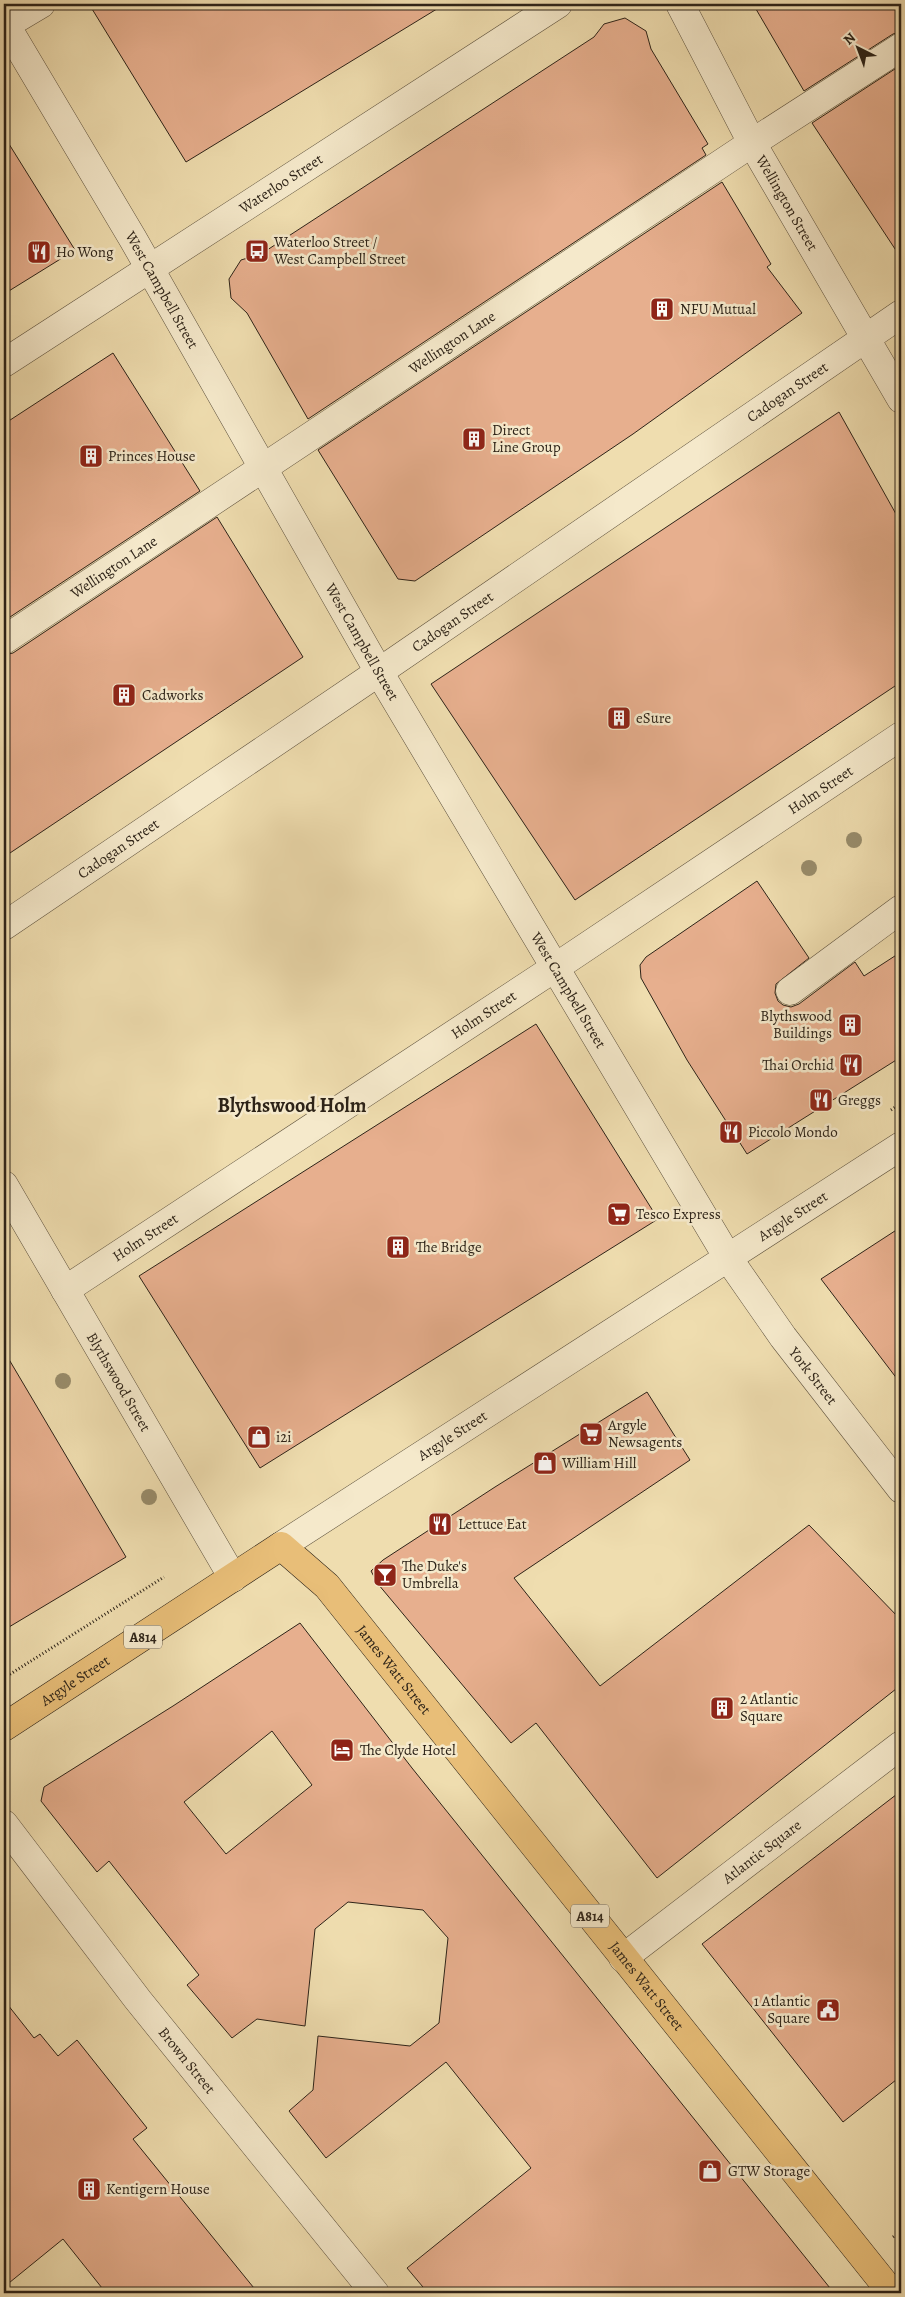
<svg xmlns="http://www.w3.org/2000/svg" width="905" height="2297" viewBox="0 0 905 2297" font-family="Alegreya,serif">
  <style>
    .building { fill: #e7af8e; stroke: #2d2318; fill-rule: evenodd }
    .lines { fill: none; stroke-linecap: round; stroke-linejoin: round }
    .minor-casing { stroke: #5e523e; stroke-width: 29 }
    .major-casing { stroke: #2d2318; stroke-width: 29 }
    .path { stroke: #2d2318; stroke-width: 3; stroke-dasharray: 1 2.5; stroke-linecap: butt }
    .minor { stroke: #f5e9cb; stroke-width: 28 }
    .major { stroke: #e8be78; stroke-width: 28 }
    .tree { fill: #988c6b }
    .labels { text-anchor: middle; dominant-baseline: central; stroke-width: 5; stroke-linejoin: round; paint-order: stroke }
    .shield { fill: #f5e9cb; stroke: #695e4e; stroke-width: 1 }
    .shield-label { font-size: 14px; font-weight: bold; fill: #2d2318 }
    .street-label { font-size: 15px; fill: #2d2318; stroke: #f5e9cb }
    .poi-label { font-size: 15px; fill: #2d2318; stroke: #f5e9cb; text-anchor: start }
    .district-label { font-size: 20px; font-weight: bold; fill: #2d2318; stroke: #f5e9cb }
  </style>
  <rect width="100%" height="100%" fill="#efddaf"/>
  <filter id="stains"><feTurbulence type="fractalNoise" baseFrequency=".004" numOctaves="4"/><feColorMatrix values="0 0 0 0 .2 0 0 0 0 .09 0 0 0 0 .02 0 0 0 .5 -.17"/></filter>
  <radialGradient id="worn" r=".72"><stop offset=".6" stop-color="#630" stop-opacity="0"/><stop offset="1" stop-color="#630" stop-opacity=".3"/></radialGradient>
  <path class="building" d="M89,4H445L186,162Z
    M753,4H901V32L893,34L804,91Z
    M625,18L646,31L651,49L708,144L702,148L706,155L308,419L247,313L231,298L229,279L241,260L261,254L594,37L604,24Z
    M901,65V258L812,123Z
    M4,136L75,250L4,294Z
    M722,182L771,264L767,267L802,313L633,434L415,581L398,579L318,450Z
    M113,353L200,491L4,621V424Z
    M839,412L901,523V682L575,900L431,684Z
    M217,517L303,657L4,857V655L13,653Z
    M757,881L809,958L776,984L775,993L778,1001L783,1005L791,1007L799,1004L855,962L864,976L901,952V1057L747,1154L687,1060L641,978L640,965L646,957Z
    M536,1024L658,1219L260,1468L139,1276Z
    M901,1227V1384L821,1279Z
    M4,1351L126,1557L4,1630Z
    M647,1392L690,1460L514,1578L600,1686L809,1525L901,1620V1685L657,1878L536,1723L511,1743L378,1584L371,1571L383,1560L495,1487Z
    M300,1623L412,1768L834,2293H428L407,2268L531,2168L446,2062L326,2158L289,2111L313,2090L318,2036L410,2046L439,2023L448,1938L423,1910L348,1902L315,1929L305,2026L257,2019L232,2038L187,1985L199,1975L109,1861L97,1872L41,1801L44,1787L173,1706ZM272,1731L312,1785L226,1854L184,1802Z
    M901,1791V2076L843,2122L702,1944Z
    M4,2000L34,2038L40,2034L58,2056L77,2040L147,2128L133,2139L258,2293H106L63,2239L4,2287Z"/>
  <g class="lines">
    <g class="minor-casing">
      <g id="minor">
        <path id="s1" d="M680,4L752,143L901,399"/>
        <path id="s2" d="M4,22L133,239L379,672L728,1258L783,1337L901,1489"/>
        <path d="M4,26L41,4"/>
        <path id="s3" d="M4,363L558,4"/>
        <path id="s4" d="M4,640L752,143L901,47"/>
        <path id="s5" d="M4,926L379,672L901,314"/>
        <path d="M790,991L901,909"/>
        <path id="s6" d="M4,1185L233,1578"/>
        <path id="s7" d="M65,1290L556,967L901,736"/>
        <path id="s8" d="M281,1546L901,1146"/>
        <path id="s9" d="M4,1824L138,2000L375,2293"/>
        <path id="s10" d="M623,1958L901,1745"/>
      </g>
    </g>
    <g class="major-casing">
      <g id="major">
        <path id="s11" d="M4,1727L281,1546L327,1586L892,2293"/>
      </g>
    </g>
    <path class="path" d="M891,1110L901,1103
      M4,1678L164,1577
      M893,2237L901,2231"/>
    <use href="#minor" class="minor"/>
    <use href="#major" class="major"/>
  </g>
  <g class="tree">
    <circle cx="854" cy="840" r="8"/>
    <circle cx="809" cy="868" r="8"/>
    <circle cx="63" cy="1381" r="8"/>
    <circle cx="149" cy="1497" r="8"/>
  </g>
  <defs>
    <g id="bus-square" transform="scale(1.25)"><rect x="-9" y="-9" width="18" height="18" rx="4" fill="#8f2418" stroke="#f5e9cb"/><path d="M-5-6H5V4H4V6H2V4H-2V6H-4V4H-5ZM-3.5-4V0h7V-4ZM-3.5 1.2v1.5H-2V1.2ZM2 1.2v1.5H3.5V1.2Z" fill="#fff"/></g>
    <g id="restaurant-square" transform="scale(1.25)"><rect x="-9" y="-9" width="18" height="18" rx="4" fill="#8f2418" stroke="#f5e9cb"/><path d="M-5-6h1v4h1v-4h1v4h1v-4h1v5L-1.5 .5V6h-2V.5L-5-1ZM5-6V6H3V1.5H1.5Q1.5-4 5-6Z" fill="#fff"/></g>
    <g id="building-square" transform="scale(1.25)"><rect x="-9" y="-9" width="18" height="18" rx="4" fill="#8f2418" stroke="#f5e9cb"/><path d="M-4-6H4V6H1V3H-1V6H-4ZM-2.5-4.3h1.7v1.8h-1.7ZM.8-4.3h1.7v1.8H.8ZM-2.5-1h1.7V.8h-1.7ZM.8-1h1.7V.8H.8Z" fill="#fff"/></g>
    <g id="supermarket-square" transform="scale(1.25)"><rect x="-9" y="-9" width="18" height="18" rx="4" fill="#8f2418" stroke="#f5e9cb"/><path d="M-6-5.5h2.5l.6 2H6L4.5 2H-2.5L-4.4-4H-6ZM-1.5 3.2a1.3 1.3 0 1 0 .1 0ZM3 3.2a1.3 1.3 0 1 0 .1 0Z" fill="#fff"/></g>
    <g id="shop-square" transform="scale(1.25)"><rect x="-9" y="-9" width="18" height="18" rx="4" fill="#8f2418" stroke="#f5e9cb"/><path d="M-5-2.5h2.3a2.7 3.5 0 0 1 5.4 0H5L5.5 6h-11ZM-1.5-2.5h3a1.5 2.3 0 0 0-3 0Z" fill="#fff"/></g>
    <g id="bar-square" transform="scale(1.25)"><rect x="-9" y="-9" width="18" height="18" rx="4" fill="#8f2418" stroke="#f5e9cb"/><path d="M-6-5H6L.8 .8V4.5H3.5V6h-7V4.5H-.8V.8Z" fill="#fff"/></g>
    <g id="hotel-square" transform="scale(1.25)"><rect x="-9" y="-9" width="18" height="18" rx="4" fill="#8f2418" stroke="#f5e9cb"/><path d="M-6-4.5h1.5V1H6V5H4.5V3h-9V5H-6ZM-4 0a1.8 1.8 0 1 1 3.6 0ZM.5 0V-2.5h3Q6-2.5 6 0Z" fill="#fff"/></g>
    <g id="civic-square" transform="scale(1.25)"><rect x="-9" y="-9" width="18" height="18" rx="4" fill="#8f2418" stroke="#f5e9cb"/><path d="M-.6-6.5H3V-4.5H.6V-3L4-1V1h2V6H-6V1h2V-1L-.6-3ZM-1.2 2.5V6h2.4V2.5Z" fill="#fff"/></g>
  </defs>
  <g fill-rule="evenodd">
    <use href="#bus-square" x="257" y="251"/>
    <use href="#restaurant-square" x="39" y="252"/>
    <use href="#building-square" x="662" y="309"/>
    <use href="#building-square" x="474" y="439"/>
    <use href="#building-square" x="91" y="456"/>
    <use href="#building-square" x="124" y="695"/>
    <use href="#building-square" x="619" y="718"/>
    <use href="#building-square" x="850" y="1025"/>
    <use href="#restaurant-square" x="851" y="1065"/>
    <use href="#restaurant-square" x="821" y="1100"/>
    <use href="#restaurant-square" x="731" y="1132"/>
    <use href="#supermarket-square" x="619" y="1214"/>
    <use href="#building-square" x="398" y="1247"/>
    <use href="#supermarket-square" x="591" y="1434"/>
    <use href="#shop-square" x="259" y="1437"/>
    <use href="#shop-square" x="545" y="1463"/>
    <use href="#restaurant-square" x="440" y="1524"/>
    <use href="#bar-square" x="385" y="1575"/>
    <use href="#building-square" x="722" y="1708"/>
    <use href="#hotel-square" x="342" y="1750"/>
    <use href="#civic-square" x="828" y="2010"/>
    <use href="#shop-square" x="710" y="2171"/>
    <use href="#building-square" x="89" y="2189"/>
  </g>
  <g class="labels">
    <g class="shield">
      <rect x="124" y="1625.5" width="38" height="23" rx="4"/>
      <rect x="571" y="1904.5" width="38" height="23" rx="4"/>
    </g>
    <g class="shield-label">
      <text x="143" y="1637">A814</text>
      <text x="590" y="1916">A814</text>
    </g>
    <g class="street-label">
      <text stroke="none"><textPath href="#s3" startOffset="330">Waterloo Street</textPath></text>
      <text stroke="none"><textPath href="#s1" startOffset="226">Wellington Street</textPath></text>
      <text stroke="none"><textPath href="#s2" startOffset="311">West Campbell Street</textPath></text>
      <text stroke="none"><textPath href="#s4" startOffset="538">Wellington Lane</textPath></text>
      <text stroke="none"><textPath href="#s5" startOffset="948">Cadogan Street</textPath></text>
      <text stroke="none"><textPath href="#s4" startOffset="132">Wellington Lane</textPath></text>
      <text stroke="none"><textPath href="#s5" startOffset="542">Cadogan Street</textPath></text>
      <text stroke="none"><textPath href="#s2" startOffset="716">West Campbell Street</textPath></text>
      <text stroke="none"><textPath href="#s7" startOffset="906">Holm Street</textPath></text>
      <text stroke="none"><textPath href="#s5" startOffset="138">Cadogan Street</textPath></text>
      <text stroke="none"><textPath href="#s2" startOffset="1121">West Campbell Street</textPath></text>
      <text stroke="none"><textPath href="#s7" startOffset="501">Holm Street</textPath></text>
      <text stroke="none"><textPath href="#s8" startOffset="609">Argyle Street</textPath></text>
      <text stroke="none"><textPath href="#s7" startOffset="96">Holm Street</textPath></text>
      <text stroke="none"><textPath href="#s2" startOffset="1578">York Street</textPath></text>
      <text stroke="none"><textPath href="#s6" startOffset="228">Blythswood Street</textPath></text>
      <text stroke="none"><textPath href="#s8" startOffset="204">Argyle Street</textPath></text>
      <text stroke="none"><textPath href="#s11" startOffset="499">James Watt Street</textPath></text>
      <text stroke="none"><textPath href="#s11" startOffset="85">Argyle Street</textPath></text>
      <text stroke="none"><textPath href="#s10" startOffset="175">Atlantic Square</textPath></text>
      <text stroke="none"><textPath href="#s11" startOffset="904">James Watt Street</textPath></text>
      <text stroke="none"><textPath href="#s9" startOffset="299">Brown Street</textPath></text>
    </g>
    <g class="poi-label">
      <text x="274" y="242">Waterloo Street /<tspan x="274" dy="17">West Campbell Street</tspan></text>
      <text x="56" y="252">Ho Wong</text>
      <text x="680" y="309">NFU Mutual</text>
      <text x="492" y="430">Direct<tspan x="492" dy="17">Line Group</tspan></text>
      <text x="108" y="456">Princes House</text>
      <text x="142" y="695">Cadworks</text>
      <text x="636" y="718">eSure</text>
      <text x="832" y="1016" text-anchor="end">Blythswood<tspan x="832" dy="17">Buildings</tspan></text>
      <text x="834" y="1065" text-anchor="end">Thai Orchid</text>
      <text x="838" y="1100">Greggs</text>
      <text x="748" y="1132">Piccolo Mondo</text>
      <text x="636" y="1214">Tesco Express</text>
      <text x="416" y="1247">The Bridge</text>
      <text x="608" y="1425">Argyle<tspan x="608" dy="17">Newsagents</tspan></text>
      <text x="276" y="1437">i2i</text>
      <text x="562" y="1463">William Hill</text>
      <text x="458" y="1524">Lettuce Eat</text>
      <text x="402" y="1566">The Duke's<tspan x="402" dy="17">Umbrella</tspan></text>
      <text x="740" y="1699">2 Atlantic<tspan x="740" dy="17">Square</tspan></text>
      <text x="360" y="1750">The Clyde Hotel</text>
      <text x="810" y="2001" text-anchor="end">1 Atlantic<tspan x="810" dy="17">Square</tspan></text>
      <text x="728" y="2171">GTW Storage</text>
      <text x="106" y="2189">Kentigern House</text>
    </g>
    <g class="district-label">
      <text x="292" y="1105">Blythswood Holm</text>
    </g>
  </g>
  <rect width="905" height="2297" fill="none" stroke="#efddaf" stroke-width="20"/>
  <rect x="5" y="5" width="895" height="2287" fill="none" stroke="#2d2318" stroke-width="2.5"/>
  <rect x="10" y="10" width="885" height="2277" fill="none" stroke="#2d2318"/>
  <g transform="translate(858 48) rotate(318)" stroke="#f5e9cb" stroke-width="4" paint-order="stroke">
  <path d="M0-4L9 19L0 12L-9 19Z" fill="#2d2318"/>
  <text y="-8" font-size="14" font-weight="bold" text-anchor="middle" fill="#2d2318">N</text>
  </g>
  <rect width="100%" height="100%" filter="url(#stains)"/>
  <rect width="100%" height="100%" fill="url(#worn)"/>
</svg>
